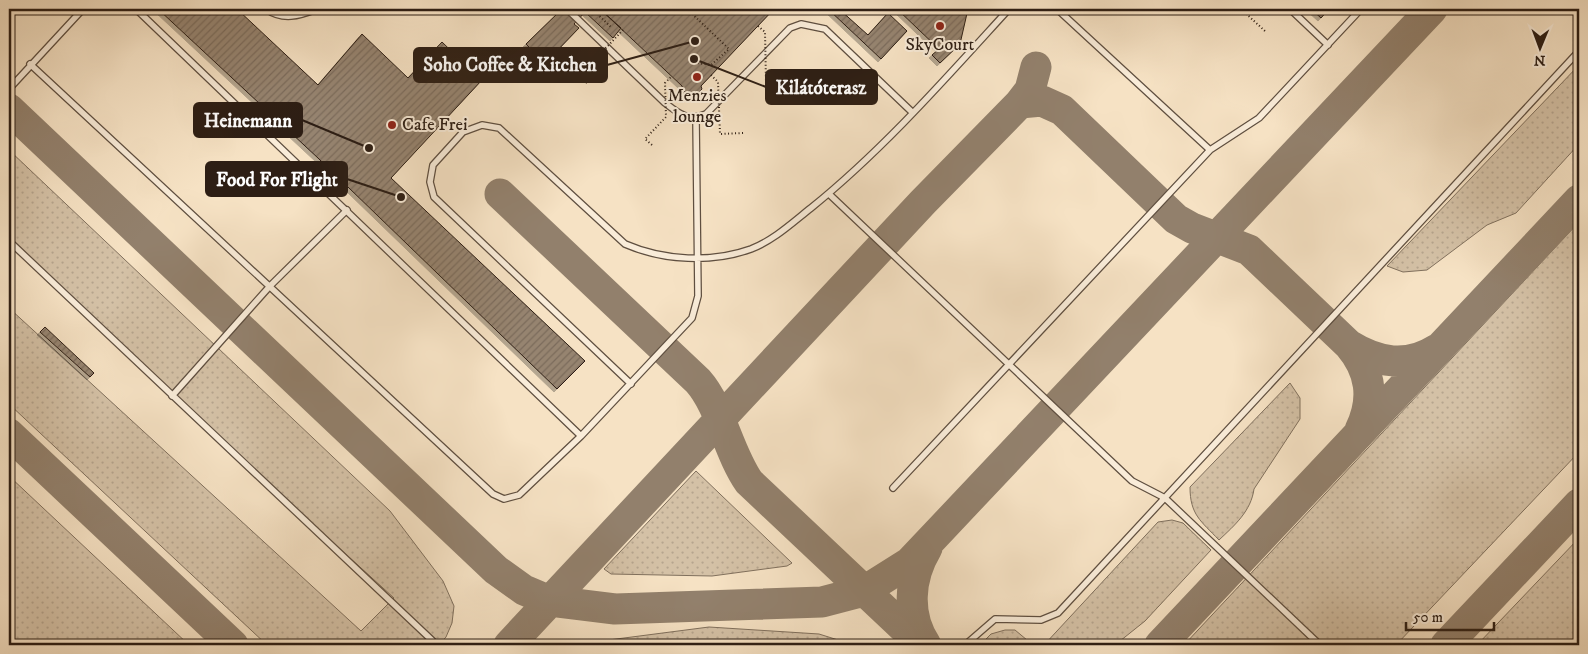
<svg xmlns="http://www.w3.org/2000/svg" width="1588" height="654" viewBox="0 0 1588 654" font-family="'IM FELL DW Pica',serif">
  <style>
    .grass { fill: url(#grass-dots); stroke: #80705d }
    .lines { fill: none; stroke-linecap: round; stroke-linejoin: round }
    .taxiway { stroke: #92806c; stroke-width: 31 }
    .building { fill: url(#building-hatch); stroke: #2d1e14; filter: url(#shadow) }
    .service-casing { stroke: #5f4f40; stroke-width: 8 }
    .path { stroke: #2d1e14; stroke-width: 2; stroke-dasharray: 1 2.5; stroke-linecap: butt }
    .service { stroke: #f9ecd9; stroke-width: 5.5 }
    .path-bridge { stroke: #2d1e14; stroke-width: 2; stroke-dasharray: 1 2.5; stroke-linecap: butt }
    .poi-dot { fill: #8f2418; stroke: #f9ecd9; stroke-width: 2 }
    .labels { text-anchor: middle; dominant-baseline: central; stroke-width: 4; stroke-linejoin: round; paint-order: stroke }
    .poi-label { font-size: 18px; fill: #2d1e14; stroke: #f9ecd9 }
    .leader { fill: none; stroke: #2d1e14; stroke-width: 2 }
    .callout-dot { fill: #2d1e14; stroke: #f9ecd9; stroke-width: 2 }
    .callout { fill: #2d1e14; stroke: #2d1e14; stroke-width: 2 }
    .callout-label { font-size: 19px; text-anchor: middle; font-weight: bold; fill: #fff }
  </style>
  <defs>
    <pattern id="grass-dots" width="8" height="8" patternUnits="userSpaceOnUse" patternTransform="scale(1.25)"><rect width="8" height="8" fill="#d4c1a6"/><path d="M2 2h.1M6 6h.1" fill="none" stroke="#b6a58e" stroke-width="1.8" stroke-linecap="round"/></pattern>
    <pattern id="building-hatch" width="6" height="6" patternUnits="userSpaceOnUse" patternTransform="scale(1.25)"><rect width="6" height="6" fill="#968470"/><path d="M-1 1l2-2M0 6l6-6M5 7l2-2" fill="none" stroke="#7b6b5b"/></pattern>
    <filter id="shadow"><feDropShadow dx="-3" dy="3" stdDeviation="0" flood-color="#0004"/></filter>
  </defs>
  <rect width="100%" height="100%" fill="#f6e2c4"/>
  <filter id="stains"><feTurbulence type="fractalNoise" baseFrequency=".004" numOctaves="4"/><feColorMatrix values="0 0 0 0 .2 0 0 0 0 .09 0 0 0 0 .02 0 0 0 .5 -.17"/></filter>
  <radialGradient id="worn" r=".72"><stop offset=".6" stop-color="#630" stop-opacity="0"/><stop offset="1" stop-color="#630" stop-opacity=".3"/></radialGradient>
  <path class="grass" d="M1579,65V144L1516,213L1487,225L1427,270L1403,272L1387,266Z
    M9,150L390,511L443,581L454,606L452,623L446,637L439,645H267L9,404V308L361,631L394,598L172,396L9,237Z
    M1579,222V452L1396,645H1184Z
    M1290,383L1300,398V419L1254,489C1251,511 1235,525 1219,540C1201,521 1190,515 1190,487Z
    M696,471L792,563L787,566L712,576L611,574L604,569Z
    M9,476L189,645H9Z
    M1172,520L1183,523L1211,550L1145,621L1115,645H1044L1158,522Z
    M1579,538V645H1477Z
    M709,627L819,634L854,645H570Z
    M1005,630H1015L1033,645H986L983,642L991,634Z"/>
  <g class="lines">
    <path class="taxiway" d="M1020,103L1042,101L1062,110L1176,219L1192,228L1249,250L1349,345C1371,371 1375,399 1360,430
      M9,109L496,570L524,590L550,601L615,609L822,602L864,591L910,562L1432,9
      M500,194L698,381C721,407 728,452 749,482L922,645
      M1349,345C1378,363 1407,368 1437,349
      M9,434L233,645
      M509,645L923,202L1020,103L1030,90L1036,67
      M926,645C906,615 909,578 927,548
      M1160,645L1579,200
      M1446,645L1579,504"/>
  </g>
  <path class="building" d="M158,9H237L318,85L362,34L408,78L442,42L471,70L491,50L529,47L526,44L562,9H600L621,28L613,38L585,12L574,24L579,28L553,55L548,52L534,65L495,66L391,178L585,361L557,389L319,159Z
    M600,9H774L701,86L702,89L692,99L683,90L682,86Z
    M828,9H839L868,35L888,13L907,31L881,59Z
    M897,9H968L960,44L940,63L932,55L939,49Z
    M1311,9H1329L1321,18Z
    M45,327L94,373L90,377L40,332Z"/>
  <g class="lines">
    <g class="service-casing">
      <path id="service" d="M136,9L581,436
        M266,9C283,21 299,16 317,9
        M567,9L664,102C678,113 688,122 706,114L790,28L801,24L825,29L913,113
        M1057,9L1210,150
        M1290,9L1328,45
        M30,64L493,494L504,499L519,495L581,436L692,318L698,296L696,119
        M9,89L83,9
        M829,194L1132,481L1165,498L1320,645
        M9,241L437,645
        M631,384L434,197L430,182L433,165L463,132L482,125L499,128L625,244C664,261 712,263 751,249C774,240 792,223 811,208C884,149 946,78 1009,9
        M172,396L270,286L347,210
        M893,488L1210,150L1259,118L1361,9
        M965,645L995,619L1041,620L1058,613L1579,51"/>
    </g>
    <path class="path" d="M592,9L612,28
      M687,9L729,49L711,65L697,63
      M1241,9L1266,32"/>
    <use href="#service" class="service"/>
    <path class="path-bridge" d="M758,26L765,32L766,83L780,96L787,88
      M711,75L718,82L720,134L744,133
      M587,83L579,76L623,30
      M652,145L645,139L666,117L665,83L672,76"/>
  </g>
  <g class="poi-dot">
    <circle cx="940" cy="26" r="5"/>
    <circle cx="697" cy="77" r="5"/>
    <circle cx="392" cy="125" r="5"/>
  </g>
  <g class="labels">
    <g class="poi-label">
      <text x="940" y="45">SkyCourt</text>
      <text x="697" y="96">Menzies<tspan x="697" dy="21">lounge</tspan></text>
      <text x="402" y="125" text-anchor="start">Cafe Frei</text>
    </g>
  </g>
  <path class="leader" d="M695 41L607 65M694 59L766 87M369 148L302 120M401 197L347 179"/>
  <g class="callout-dot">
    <circle cx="695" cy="41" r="5"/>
    <circle cx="694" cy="59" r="5"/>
    <circle cx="369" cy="148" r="5"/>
    <circle cx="401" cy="197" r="5"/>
  </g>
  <g class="callout">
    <rect x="414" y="48" width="193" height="34" rx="5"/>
    <rect x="766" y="70" width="111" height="34" rx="5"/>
    <rect x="194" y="103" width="108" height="34" rx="5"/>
    <rect x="206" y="162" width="141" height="34" rx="5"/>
  </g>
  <g class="callout-label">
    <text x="510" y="71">Soho Coffee &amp; Kitchen</text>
    <text x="821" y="94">Kilátóterasz</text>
    <text x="248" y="127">Heinemann</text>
    <text x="277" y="186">Food For Flight</text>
  </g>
  <rect width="1588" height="654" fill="none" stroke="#f6e2c4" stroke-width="30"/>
  <rect x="10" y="10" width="1568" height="634" fill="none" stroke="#2d1e14" stroke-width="2.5"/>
  <rect x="15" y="15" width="1558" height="624" fill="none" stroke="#2d1e14"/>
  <g transform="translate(1540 48) rotate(181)" stroke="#f9ecd9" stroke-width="4" paint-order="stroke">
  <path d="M0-4L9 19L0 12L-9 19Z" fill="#2d1e14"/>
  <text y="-8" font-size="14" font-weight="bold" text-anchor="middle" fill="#2d1e14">N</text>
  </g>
  <path d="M1406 622v8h88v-8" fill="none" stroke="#2d1e14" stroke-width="2.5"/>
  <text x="1413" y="622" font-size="15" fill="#2d1e14" stroke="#f9ecd9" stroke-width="4" paint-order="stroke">50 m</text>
  <rect width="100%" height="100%" filter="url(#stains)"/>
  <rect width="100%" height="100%" fill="url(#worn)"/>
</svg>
